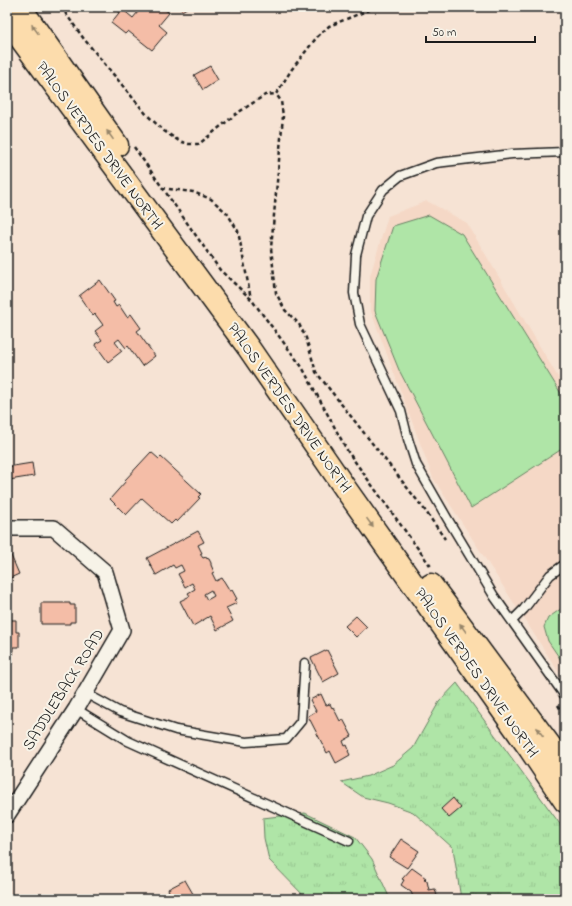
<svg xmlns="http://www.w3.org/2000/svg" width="572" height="906" viewBox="0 0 572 906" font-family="'Indie Flower',sans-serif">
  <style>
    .built { fill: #f5d8c6 }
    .grass { fill: url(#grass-tufts); stroke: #668062 }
    .pitch { fill: #afe5a7; stroke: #668062 }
    .building { fill: #f4bda7; stroke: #1c1c1c; fill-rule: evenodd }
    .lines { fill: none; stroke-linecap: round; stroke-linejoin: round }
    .service-casing { stroke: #1c1c1c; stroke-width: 11 }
    .minor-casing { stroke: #1c1c1c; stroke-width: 18 }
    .primary-casing { stroke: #1c1c1c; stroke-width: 25 }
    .path { stroke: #1c1c1c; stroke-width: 2.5; stroke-dasharray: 4 3; stroke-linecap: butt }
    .service { stroke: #f7f3e8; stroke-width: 8 }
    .minor { stroke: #f7f3e8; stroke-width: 15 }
    .primary { stroke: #fcdcac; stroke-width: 22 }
    .oneway { fill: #97866b }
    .labels { text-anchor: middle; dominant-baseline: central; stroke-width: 4; stroke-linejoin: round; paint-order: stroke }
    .street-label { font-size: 16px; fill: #1c1c1c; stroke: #f7f3e8 }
  </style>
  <defs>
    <pattern id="grass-tufts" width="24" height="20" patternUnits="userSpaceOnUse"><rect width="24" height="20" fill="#afe5a7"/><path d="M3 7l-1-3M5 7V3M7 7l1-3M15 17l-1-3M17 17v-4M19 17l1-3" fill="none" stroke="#96c48f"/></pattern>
  </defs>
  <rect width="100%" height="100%" fill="#f6e3d4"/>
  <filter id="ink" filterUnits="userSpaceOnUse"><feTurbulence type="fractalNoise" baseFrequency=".025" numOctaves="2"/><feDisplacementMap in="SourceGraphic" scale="8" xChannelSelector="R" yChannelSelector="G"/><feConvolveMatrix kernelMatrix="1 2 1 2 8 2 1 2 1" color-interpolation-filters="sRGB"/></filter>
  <g filter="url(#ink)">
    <path class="built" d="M427,201L467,223L565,389V682L433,478L370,309V276L388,216Z"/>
    <path class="grass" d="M457,683L565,831V899H461L453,848L413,812L388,803L363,797L341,782L368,776L393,765L413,748L439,702Z
      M305,813L355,837L372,859L390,899H307L269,860L264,838L263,818Z"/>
    <path class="pitch" d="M429,215L462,234L565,400V447L471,508L399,370L375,311L376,279L393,226Z
      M565,606V666L548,641L544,627L548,618Z"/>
    <path class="building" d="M142,7H162L169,13L159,25L167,32L152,50L128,31L125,34L111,23L122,9L133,18Z
      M179,7H188L182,11Z
      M210,66L218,80L203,90L194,75Z
      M100,280L115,301L113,302L116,307L119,305L127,317L131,314L141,328L137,331L155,356L142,366L128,346L126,348L119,339L115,342L122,351L108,362L95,344L102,340L95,331L103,325L95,314L93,316L79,296Z
      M151,452L159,459L161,457L201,494L198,497L200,498L177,522L175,520L171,524L142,498L126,515L110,499L126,481L125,480Z
      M32,463L34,476L9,480L7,467Z
      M198,531L204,542L198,545L202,553L200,554L203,558L206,557V558L209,559L211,563V565L214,572L212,573L216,581L222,578L230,591L232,590L237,599L235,600L237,603L226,608L233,621L217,630L210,616L193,626L180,601L190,596L188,593L195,589L192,583L185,587L178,574L184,571L181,565L175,568L173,565L156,575L147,558ZM211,590L214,596L207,600L204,594Z
      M9,551L19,574L8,579L7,552Z
      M41,603H70V605H75V622H70V624H41Z
      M356,616L367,627L356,637L345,626Z
      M7,620H16V632H19V647H13L12,664H7Z
      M327,650L339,673L323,682L311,658Z
      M321,694L326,705L330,704L332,708L333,707L340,721L343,719L352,736L343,741L345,746L347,745L349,750L348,751L350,755L336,763L330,751L327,753L308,716L316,711L310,700Z
      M453,798L461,808L449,818L441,809Z
      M401,839L419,851L407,868L389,857Z
      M412,868L426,878L424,880L427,881L429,890L435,889L438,899H414L411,892L401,885L404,880L402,879Z
      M185,880L196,899H161L160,897L169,891L168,889Z"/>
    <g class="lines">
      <g class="service-casing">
        <path id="service" d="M565,152L512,154L436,163L400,176L383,190L366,216L356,255L354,293L360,324L401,411L408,439L416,464L447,518L494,596L565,696
          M512,621L524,609L550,575L565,564
          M85,693L120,712L176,730L246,742L286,739L301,721L305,663
          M76,709L128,741L349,841"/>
      </g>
      <g class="minor-casing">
        <path id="minor" d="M7,528H54L105,572L122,630L76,709L7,815"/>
      </g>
      <g class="primary-casing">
        <path id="primary" d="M20,7L117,145
          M7,20L248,347L347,491L530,749L565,801
          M431,585L565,766"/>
      </g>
      <path class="path" d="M61,7L84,39L147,115L164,131L179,141L189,144H199L236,114L265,95L276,94
        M376,7L329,26L317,37L292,69L276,94L281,101L283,116L271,248L276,293L285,310L299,324L306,338L316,372L424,509L445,539
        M134,147L220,270L251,299L302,367L348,452L432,568
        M162,188L193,192L211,199L227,213L238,231L251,299
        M558,705L565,717"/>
      <use href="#service" class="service"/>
      <use href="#minor" class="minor"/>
      <use href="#primary" class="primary"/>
    </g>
    <defs><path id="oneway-solid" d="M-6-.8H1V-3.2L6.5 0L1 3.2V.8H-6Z"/></defs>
    <g class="oneway">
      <use href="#oneway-solid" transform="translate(35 29) rotate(-125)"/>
      <use href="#oneway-solid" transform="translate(110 135) rotate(-125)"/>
      <use href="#oneway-solid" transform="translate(370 523) rotate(55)"/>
      <use href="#oneway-solid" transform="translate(463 628) rotate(-126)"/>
      <use href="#oneway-solid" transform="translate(540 732) rotate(-126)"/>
    </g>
  </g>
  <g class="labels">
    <g class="street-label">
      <text transform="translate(99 146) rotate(54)">PALOS VERDES DRIVE NORTH</text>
      <text transform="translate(289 408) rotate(55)">PALOS VERDES DRIVE NORTH</text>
      <text transform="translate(476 673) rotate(55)">PALOS VERDES DRIVE NORTH</text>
      <text transform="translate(64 690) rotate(-58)">SADDLEBACK ROAD</text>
    </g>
  </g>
  <rect width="572" height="906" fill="none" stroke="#f7f3e8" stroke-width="24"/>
  <rect x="12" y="12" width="548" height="882" fill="none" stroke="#1c1c1c" stroke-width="1.5" filter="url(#ink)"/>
  <path d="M426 36v6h109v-6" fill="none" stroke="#1c1c1c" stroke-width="2"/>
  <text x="432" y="36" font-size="12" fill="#1c1c1c" stroke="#f7f3e8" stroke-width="3" paint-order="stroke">50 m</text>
</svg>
